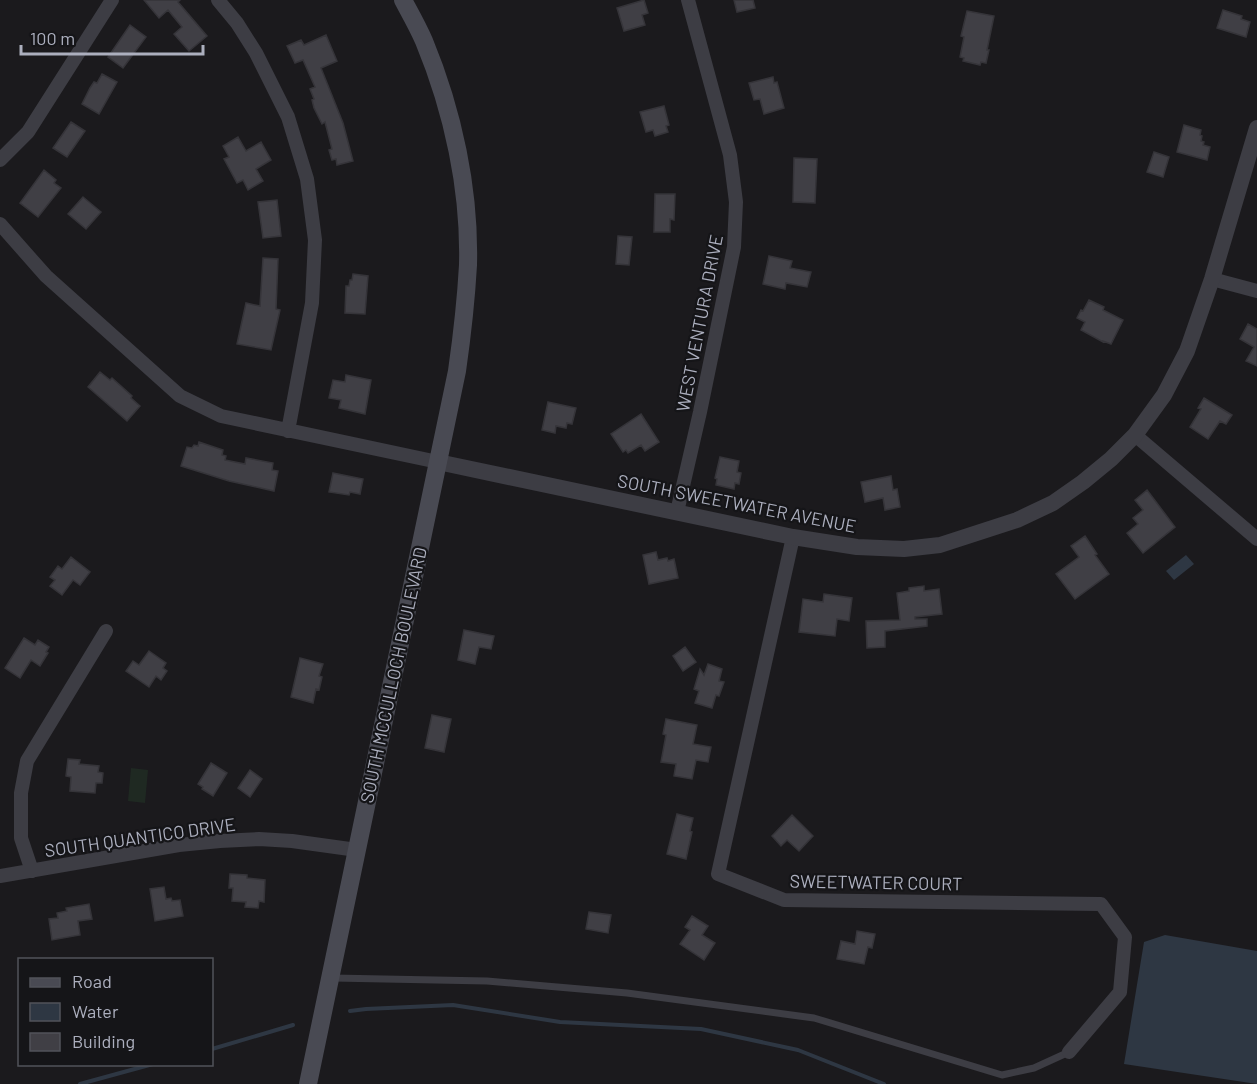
<svg xmlns="http://www.w3.org/2000/svg" width="1257" height="1084" viewBox="0 0 1257 1084" font-family="Barlow,sans-serif">
  <style>
    .green { fill: #1f2922 }
    .water { fill: #2e3743 }
    .lines { fill: none; stroke-linecap: round; stroke-linejoin: round }
    .stream { stroke: #2e3743; stroke-width: 4 }
    .building { fill: #403f45; stroke: #353439; stroke-width: 1.5 }
    .service { stroke: #3d3d44; stroke-width: 7 }
    .minor { stroke: #3d3d44; stroke-width: 14 }
    .tertiary { stroke: #3d3d44; stroke-width: 16 }
    .secondary { stroke: #494a53; stroke-width: 18 }
    .labels { text-anchor: middle; dominant-baseline: central; stroke-width: 4.5; stroke-linejoin: round; paint-order: stroke }
    .street-label { font-size: 18px; fill: #acafbe; stroke: #151518 }
  </style>
  <rect width="100%" height="100%" fill="#1b1a1d"/>
  <path class="green" d="M131,768L148,770L145,803L128,801Z"/>
  <path class="water" d="M1186,555L1194,564L1174,580L1166,571Z
    M1165,935L1257,951V1084L1124,1064L1144,942Z"/>
  <g class="lines">
    <path class="stream" d="M350,1011L366,1009L453,1005L560,1022L701,1029L798,1050L884,1084
      M212,1049L293,1025
      M80,1084L153,1064"/>
  </g>
  <path class="building" d="M144,0H180L178,2L207,36L189,51L174,34L182,27L168,10L159,18Z
    M644,0L648,13L642,15L645,25L624,31L617,8Z
    M734,0H753L755,8L737,12Z
    M1223,10L1242,16L1241,19L1250,22L1246,37L1217,28Z
    M967,11L994,16L987,50H989L986,63L981,62L980,65L963,61L964,58L960,57L964,37L961,36Z
    M130,25L146,37L123,68L108,57Z
    M326,35L337,61L321,68L343,123L353,161L337,165L336,159L332,160L329,150L332,149L325,122L322,124L314,108L312,100L314,99L310,89L315,87L303,60L295,63L287,46L301,40L304,45Z
    M102,74L117,82L99,114L82,104L90,88L94,82L97,83Z
    M773,77L774,83L777,82L784,108L764,114L760,99L754,100L749,83Z
    M664,106L669,125L666,126L668,132L655,136L653,130L646,132L640,112Z
    M71,122L85,131L67,157L53,148Z
    M1184,125L1201,130L1200,135L1202,136L1201,141L1204,142L1203,145L1210,147L1207,160L1177,152Z
    M238,137L246,151L261,142L271,160L256,169L263,181L248,190L243,180L237,183L224,159L229,157L223,146Z
    M1154,152L1169,157L1163,177L1147,172Z
    M794,158L817,159L815,203L793,202Z
    M44,170L56,180L54,183L61,188L38,217L20,203Z
    M655,194H675L674,220L670,219V232H654Z
    M83,197L101,212L86,229L68,214Z
    M277,200L281,236L263,238L258,202Z
    M618,236L632,237L629,265L616,264Z
    M769,256L792,261L790,268L811,272L807,287L786,283L785,289L763,284Z
    M263,258L278,259L276,309L280,310L271,350L237,344L246,303L260,306Z
    M353,274L368,276L365,314L345,313L346,286H349L350,280H352Z
    M1089,300L1104,307L1103,310L1123,320L1111,344L1103,341V342L1081,330L1085,322L1077,318L1081,310L1083,311Z
    M1248,324L1257,329V366L1246,361L1254,347L1240,339Z
    M100,372L110,380L112,378L132,396L131,398L140,406L127,421L88,387Z
    M346,375L371,380L365,414L339,408L341,400L329,398L333,380L345,382Z
    M1204,398L1232,415L1226,424L1220,421L1208,439L1190,427L1201,409L1198,408Z
    M548,402L576,408L572,424L567,423L566,428L556,426L555,433L542,430Z
    M641,414L659,442L645,451L641,445L628,453L626,450L623,452L611,434Z
    M199,442L223,450L222,455L226,456L225,460L245,464L246,458L273,463L272,470L278,471L274,491L229,481L181,466L187,447L192,448L194,445L198,446Z
    M720,457L739,461L737,472L741,473L739,484L735,483L734,489L716,485L717,479L715,478Z
    M333,473L363,479L360,494L350,492L349,495L329,492Z
    M891,476L893,490L897,489L900,507L885,510L883,498L865,502L861,482Z
    M1147,490L1175,527L1143,553L1127,533L1138,524L1133,518L1143,510L1135,500Z
    M1085,536L1097,554L1095,555L1109,574L1075,599L1056,574L1079,557L1071,546Z
    M656,552L658,560L667,558L668,561L674,559L678,578L649,584L643,555Z
    M71,557L90,572L80,585L73,580L62,595L50,586L55,580L50,577L58,566L62,569Z
    M924,586V591L939,589L942,614L915,617V619H927V626L885,631V647L867,648L866,621L900,620L897,593L909,591V588Z
    M824,594L852,598L849,621L837,619L835,636L799,632L803,599L823,602Z
    M464,630L494,636L491,649L479,647L475,664L458,660Z
    M24,638L35,645L38,640L49,647L46,652L48,653L40,666L31,660L20,678L5,668Z
    M685,647L696,662L683,671L673,656Z
    M149,651L166,663L163,668L167,671L161,680L156,676L149,687L126,671L133,661L139,665Z
    M300,658L323,664L319,676L322,677L319,690L316,689L313,703L291,697Z
    M708,664L722,669L719,681L724,682L719,696L716,695L712,708L695,703L699,691L694,689L700,669L704,675Z
    M432,715L451,719L444,752L425,748Z
    M666,719L697,725L693,744L711,747L708,762L696,760L692,779L674,776L676,764L661,762L666,735L663,734Z
    M68,759L80,760L79,764L99,766L98,772L103,773L102,783H96L95,793L70,791L71,777L66,776Z
    M211,763L227,773L213,796L202,789L203,787L198,784Z
    M250,770L262,779L250,797L238,788Z
    M677,814L693,818L690,831L692,832L686,859L667,854Z
    M792,815L813,836L799,851L787,840L781,846L772,836Z
    M230,874L247,875V878L265,880L264,902L259,901L258,908L245,907L246,902L232,901L233,888H229Z
    M164,887L166,899L171,898L172,901L180,900L183,916L155,921L150,889Z
    M89,904L92,919L78,921L80,935L52,940L49,919L58,918L57,913L67,911L66,908Z
    M589,912L611,915L608,933L586,929Z
    M692,916L708,926L702,935L715,943L704,960L680,944L690,930L685,927Z
    M857,931L875,934L872,948L868,947L864,964L837,959L841,941L855,944Z"/>
  <g class="lines">
    <path class="service" d="M333,978L487,981L627,993L814,1018L1002,1075L1034,1068L1069,1052"/>
    <path class="minor" d="M218,0L237,23L256,53L288,117L307,179L315,240L312,303L288,431
      M0,160L28,132L112,0
      M0,224L46,276L180,396L221,416L438,462
      M1212,279L1257,291
      M1135,435L1257,539
      M677,512L700,412L734,247L736,202L730,155L688,0
      M793,537L718,874L784,900L1101,904L1125,937L1120,992L1069,1052
      M32,871L21,838V793L27,761L106,631
      M0,876L179,845L220,841L259,839L292,841L357,850"/>
    <path class="tertiary" d="M438,462L793,537L857,547L904,549L940,545L1017,520L1053,503L1083,482L1111,459L1135,435L1164,395L1187,351L1212,279L1257,128"/>
    <path class="secondary" d="M308,1084L457,371C462,336 466,301 468,265C470,190 453,111 424,41C418,27 410,13 403,0"/>
  </g>
  <g class="labels">
    <g class="street-label">
      <text transform="translate(699 323) rotate(-79)">WEST VENTURA DRIVE</text>
      <text transform="translate(737 503) rotate(11)">SOUTH SWEETWATER AVENUE</text>
      <text transform="translate(393 675) rotate(-78)">SOUTH MCCULLOCH BOULEVARD</text>
      <text transform="translate(140 837) rotate(-8)">SOUTH QUANTICO DRIVE</text>
      <text transform="translate(876 882) rotate(1)">SWEETWATER COURT</text>
    </g>
  </g>
  <rect x="18" y="958" width="195" height="108" fill="#151518" stroke="#51535a" stroke-width="1.5"/>
  <rect x="30" y="978" width="30" height="9" fill="#494a53" stroke="#51535a" stroke-width="1.5"/>
  <text x="72" y="988" font-size="18" fill="#acafbe">Road</text>
  <rect x="30" y="1003" width="30" height="18" fill="#2e3743" stroke="#51535a" stroke-width="1.5"/>
  <text x="72" y="1018" font-size="18" fill="#acafbe">Water</text>
  <rect x="30" y="1033" width="30" height="18" fill="#403f45" stroke="#51535a" stroke-width="1.5"/>
  <text x="72" y="1048" font-size="18" fill="#acafbe">Building</text>
  <path d="M21 45v9h182v-9" fill="none" stroke="#acafbe" stroke-width="3"/>
  <text x="30" y="45" font-size="18" fill="#acafbe" stroke="#151518" stroke-width="4.5" paint-order="stroke">100 m</text>
</svg>
